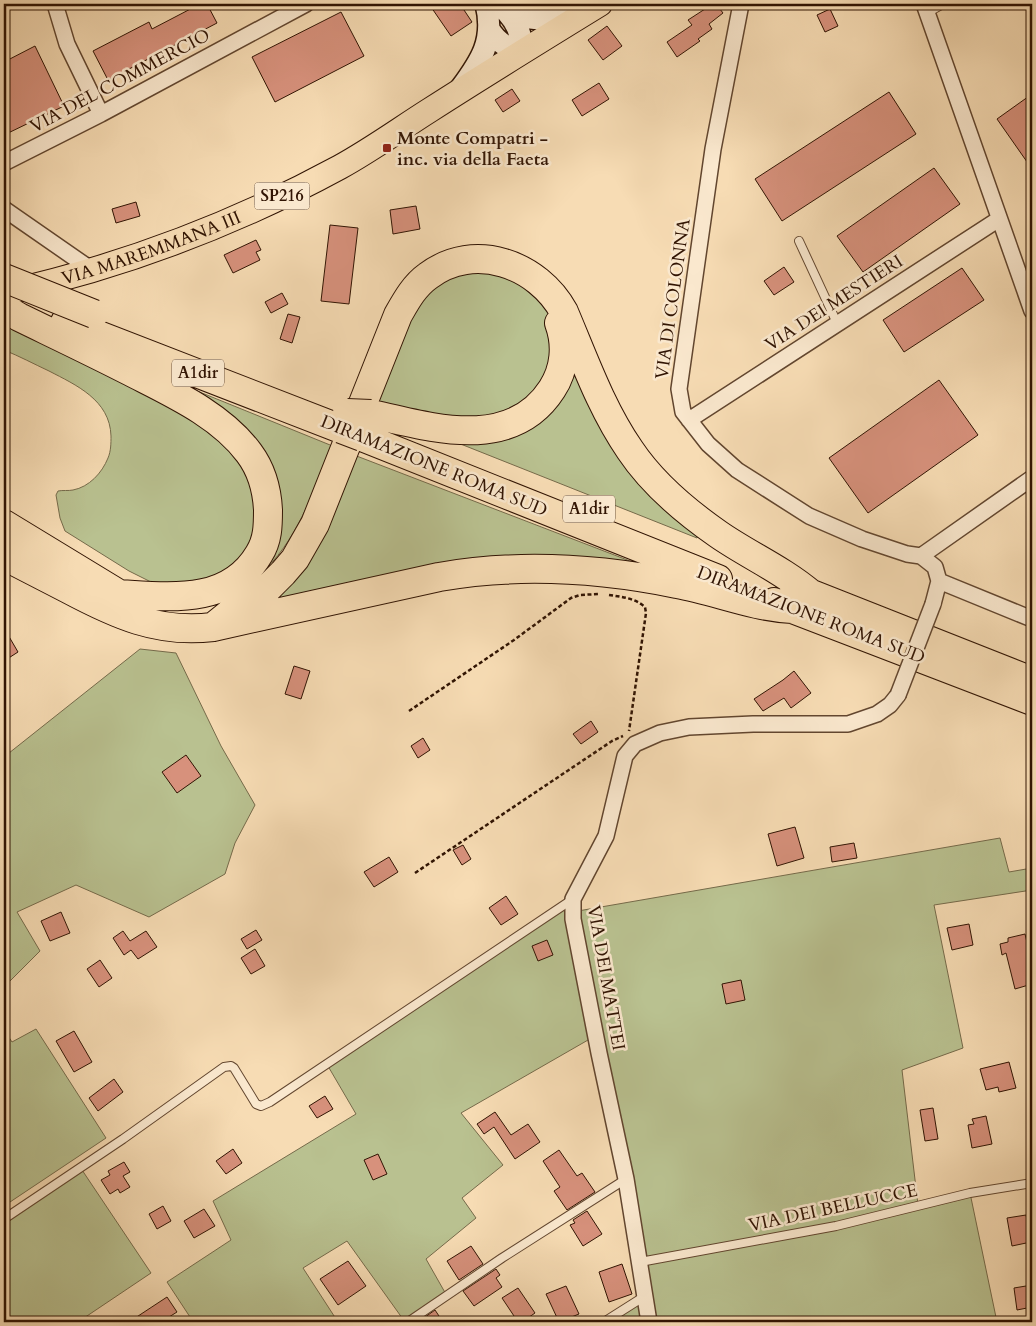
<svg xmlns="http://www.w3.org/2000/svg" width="1036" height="1326" viewBox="0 0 1036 1326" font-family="Cardo,serif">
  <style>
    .green { fill: #b9c190; stroke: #756a4a }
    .building { fill: #d7917c; stroke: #311403 }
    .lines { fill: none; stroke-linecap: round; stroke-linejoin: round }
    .lane-casing { stroke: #62462f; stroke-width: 10 }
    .street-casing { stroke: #62462f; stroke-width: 18 }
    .secondary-casing { stroke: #311403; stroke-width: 24 }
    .primary-casing { stroke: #311403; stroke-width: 26 }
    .highway-casing { stroke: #311403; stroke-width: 30 }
    .path { stroke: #311403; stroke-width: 2.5; stroke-dasharray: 4 2.5; stroke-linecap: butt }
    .lane { stroke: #fae8ce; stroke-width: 8 }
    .street { stroke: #fae8ce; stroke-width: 15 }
    .secondary { stroke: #fae8ce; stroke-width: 21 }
    .primary { stroke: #f7dcb4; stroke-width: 24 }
    .highway { stroke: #f7dcb4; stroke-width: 28 }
    .street-bridge-casing { stroke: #62462f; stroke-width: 18; stroke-linecap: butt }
    .highway-bridge-casing { stroke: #311403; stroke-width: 30; stroke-linecap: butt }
    .street-bridge { stroke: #fae8ce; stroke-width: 15 }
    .highway-bridge { stroke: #f7dcb4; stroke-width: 28 }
    .poi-dot { fill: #8f2418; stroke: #fae8ce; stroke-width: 2 }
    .labels { text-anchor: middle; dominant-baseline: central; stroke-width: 5; stroke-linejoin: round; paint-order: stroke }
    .shield { fill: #fae8ce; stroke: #6d5440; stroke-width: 1 }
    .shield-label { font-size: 16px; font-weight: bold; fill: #311403 }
    .street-label { font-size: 18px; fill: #311403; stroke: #fae8ce }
    .poi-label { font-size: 18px; font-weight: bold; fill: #311403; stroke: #fae8ce; text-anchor: start }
  </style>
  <rect width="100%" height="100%" fill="#f7dcb4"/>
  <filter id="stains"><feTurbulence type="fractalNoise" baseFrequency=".004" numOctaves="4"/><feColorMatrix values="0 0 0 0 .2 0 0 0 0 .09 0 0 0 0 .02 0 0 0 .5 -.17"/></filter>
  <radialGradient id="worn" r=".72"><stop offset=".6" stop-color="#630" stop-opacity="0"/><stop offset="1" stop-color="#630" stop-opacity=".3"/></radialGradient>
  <path class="green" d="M484,269L528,287L549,312L557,342L544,390L495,424L372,406L408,316L439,281Z
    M4,318L210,429L242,462L257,495L254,539L232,567L201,584L153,583L129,571L65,531L60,518L56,495L58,491C63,490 68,491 73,490C89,487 102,473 108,458C111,451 111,443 111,436C110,400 76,385 49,371C34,364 19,356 4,350Z
    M570,365L698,536L697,538L448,439H478Z
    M138,367L335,447C311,492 298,542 258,576L277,490Z
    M354,455L656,571L612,569L255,608Z
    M140,649L176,653L221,746L255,805L235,843L225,874L149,917L76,885L17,912L40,951L4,987V757Z
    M1000,838L1009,872L1032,868V890L934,905L963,1048L902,1070L918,1205L970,1193L997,1322H604L645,1295L595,1036L461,1113L503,1165L462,1198L476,1218L426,1259L447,1296L405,1322L347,1241L303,1268L338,1322H182L190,1317L167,1282L231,1240L213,1201L356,1114L325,1061L564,906L572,912Z
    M36,1029L106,1138L4,1206V1030L12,1042Z
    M80,1167L151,1273L78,1322H4V1219Z"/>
  <path class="building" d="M200,4H207L217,23L108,80L93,51L149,22L152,29Z
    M429,4H460L472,22L451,36Z
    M701,4H716L723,13L709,24L712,29L698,39L700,41L677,57L667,42L692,25L688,20L705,9Z
    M830,9L838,26L825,32L817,15Z
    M341,12L364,56L275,102L252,57Z
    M607,26L622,46L603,60L588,40Z
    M35,46L64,106L4,135V62Z
    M599,83L609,99L582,116L572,100Z
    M512,89L520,101L503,112L495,100Z
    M889,92L916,134L782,221L755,179Z
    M1032,94V169L997,119Z
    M934,168L960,204L863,272L837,236Z
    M136,202L140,216L116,223L112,209Z
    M416,206L420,229L393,234L390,210Z
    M330,225L358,228L349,304L321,301Z
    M256,240L261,250L256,252L260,260L233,273L224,255Z
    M784,267L794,282L774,295L764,281Z
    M962,268L984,300L904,352L883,320Z
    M282,293L288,304L271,313L265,302Z
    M288,314L300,317L292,343L280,339Z
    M939,380L978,435L868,513L829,458Z
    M4,628L18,652L4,661Z
    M294,666L310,671L301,699L285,694Z
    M794,671L811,693L791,708L784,698L763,711L754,699L783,680Z
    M591,721L598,732L581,744L573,734Z
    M423,738L430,750L418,758L411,746Z
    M186,755L201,776L177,793L162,772Z
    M795,827L804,858L777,866L768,834Z
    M854,843L857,858L832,862L830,847Z
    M463,845L471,859L462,865L453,850Z
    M389,857L398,872L374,887L364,872Z
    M506,896L518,914L501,925L489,908Z
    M61,912L70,933L50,941L41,921Z
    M969,924L973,945L952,950L947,928Z
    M256,930L262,940L247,949L241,939Z
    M123,931L130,941L146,931L157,947L138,959L131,950L124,955L113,938Z
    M1025,934L1032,964V984L1015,989L1006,953L1002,955L1000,944L1008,942V938Z
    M547,940L553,955L538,961L532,946Z
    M255,949L265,966L251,974L241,958Z
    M100,960L112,978L99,987L87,969Z
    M741,980L745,1000L726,1004L722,984Z
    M74,1031L92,1062L74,1072L56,1041Z
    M1009,1062L1016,1088L999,1092L998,1087L986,1090L980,1069Z
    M114,1079L123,1092L98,1111L89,1098Z
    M325,1096L333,1109L317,1118L309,1106Z
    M933,1108L938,1139L925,1141L920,1110Z
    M495,1112L511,1135L528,1124L540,1142L515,1159L494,1127L484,1134L477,1124Z
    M986,1116L992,1144L972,1148L968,1125L974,1124L972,1119Z
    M233,1149L242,1163L226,1174L216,1161Z
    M559,1150L577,1176L582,1173L595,1192L567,1210L554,1191L560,1187L543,1161Z
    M378,1154L387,1174L373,1180L364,1160Z
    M124,1162L130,1172L123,1176L130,1187L120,1193L118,1189L110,1194L101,1180L110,1175L108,1171Z
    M163,1206L171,1221L157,1229L149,1214Z
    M204,1209L215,1226L194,1238L184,1221Z
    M587,1211L602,1234L583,1246L570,1225L575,1223L573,1220Z
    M1026,1215L1031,1242L1012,1246L1007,1218Z
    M471,1246L483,1264L459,1280L447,1261Z
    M348,1261L366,1286L338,1305L320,1279Z
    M622,1264L632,1294L609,1302L599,1272Z
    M496,1269L500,1275L496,1278L502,1287L474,1306L463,1291Z
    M1032,1285V1307L1017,1310L1014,1288Z
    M566,1286L579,1314L559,1322L546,1294Z
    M518,1288L535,1313L522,1322H518L502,1298Z
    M167,1297L177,1312L161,1322H129Z
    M435,1310L443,1322H418L428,1315Z"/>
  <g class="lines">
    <g class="lane-casing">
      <path id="lane" d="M927,13L943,4
        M799,241L837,323
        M4,1219L123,1139L224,1067L231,1066L234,1068L256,1104L261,1106L270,1102L573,899
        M640,1262L836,1226L970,1193L1032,1183
        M408,1322L502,1258L626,1179
        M604,1322L645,1296"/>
    </g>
    <g class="street-casing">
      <path id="street" d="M55,4L67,44L101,114
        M741,4L713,149L679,389L683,412L708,444L737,470L809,516L862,539L907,554L921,556L935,567L939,581L933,604
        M924,4L1032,311
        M4,163L101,114L306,4
        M4,209L92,270
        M689,420L999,219
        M921,556L1032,478
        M939,581L1032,619
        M649,1322L626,1179L599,1053L573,919V899L606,836L625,756L635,744L660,733L689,727L753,724H848L877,714L890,705L898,695"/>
    </g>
    <g class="secondary-casing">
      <path id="secondary" d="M509,13C534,22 557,19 582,14
        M489,29C496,41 506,48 520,52C525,33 512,16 499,4
        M461,88C481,61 495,40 486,4"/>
    </g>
    <g class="primary-casing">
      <g id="primary">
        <path id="s1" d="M4,293C121,267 235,224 340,167C371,150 400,129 430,110C486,74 543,39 600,4"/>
      </g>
    </g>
    <g class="highway-casing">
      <path id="highway" d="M4,308L19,317C56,335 94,353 131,372C172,393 221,415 249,453C261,469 267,490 268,510C268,525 268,540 259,554C229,605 170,597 119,594
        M65,322L341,429
        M371,414C430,427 511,453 552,389C565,369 567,345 559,323
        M362,437L718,579
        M4,524L119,594L135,601
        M4,556C25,567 47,578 68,589C115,614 158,634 213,627L439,577C518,563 598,568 677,584C716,591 752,607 792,609
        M794,587L1032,681
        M774,602L1032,701
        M213,627L239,606L268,588L283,573L295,559L315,524L398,315C406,301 414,286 428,276C474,241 538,264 564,312C584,359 601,408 630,450C652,483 685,511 718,534C748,555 783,570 811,594"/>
    </g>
    <path class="path" d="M609,595C622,597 635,598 645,607L646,613L629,731
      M409,711L514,640L571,598L580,595L599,594
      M415,873L612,741L623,736"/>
    <use href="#lane" class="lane"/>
    <use href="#street" class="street"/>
    <use href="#secondary" class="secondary"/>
    <use href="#primary" class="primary"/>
    <use href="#highway" class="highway"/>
    <g class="street-bridge-casing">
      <path id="street-bridge" d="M898,695L933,604"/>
    </g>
    <g class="highway-bridge-casing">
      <path id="highway-bridge" d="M4,278L94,314
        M347,413L371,414
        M341,429L362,437"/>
    </g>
    <use href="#street-bridge" class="street-bridge"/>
    <use href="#highway-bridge" class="highway-bridge"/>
  </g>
  <rect class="poi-dot" x="382" y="143" width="10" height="10" rx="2.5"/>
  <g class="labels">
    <g class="shield">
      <rect x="254.5" y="182.5" width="55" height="27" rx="4"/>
      <rect x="172" y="359.5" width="52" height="27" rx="4"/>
      <rect x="563" y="495.5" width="52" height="27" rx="4"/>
    </g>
    <g class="shield-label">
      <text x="282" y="196">SP216</text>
      <text x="198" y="373">A1dir</text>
      <text x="589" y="509">A1dir</text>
    </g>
    <g class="street-label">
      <text transform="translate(120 81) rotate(-28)">VIA DEL COMMERCIO</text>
      <text stroke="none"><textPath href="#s1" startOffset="154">VIA MAREMMANA III</textPath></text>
      <text transform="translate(673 299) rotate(-82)">VIA DI COLONNA</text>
      <text transform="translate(834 303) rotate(-33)">VIA DEI MESTIERI</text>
      <text transform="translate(434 466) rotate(22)">DIRAMAZIONE ROMA SUD</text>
      <text transform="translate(811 615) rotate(21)">DIRAMAZIONE ROMA SUD</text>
      <text transform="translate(606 978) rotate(80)">VIA DEI MATTEI</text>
      <text transform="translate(833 1208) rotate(-12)">VIA DEI BELLUCCE</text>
    </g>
    <g class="poi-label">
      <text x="397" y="138">Monte Compatri -<tspan x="397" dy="21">inc. via della Faeta</tspan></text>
    </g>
  </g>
  <rect width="1036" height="1326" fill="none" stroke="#f7dcb4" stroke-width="20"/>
  <rect x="5" y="5" width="1026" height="1316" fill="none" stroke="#311403" stroke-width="2.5"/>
  <rect x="10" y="10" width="1016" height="1306" fill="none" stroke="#311403"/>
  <rect width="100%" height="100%" filter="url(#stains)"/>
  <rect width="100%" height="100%" fill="url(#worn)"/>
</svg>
